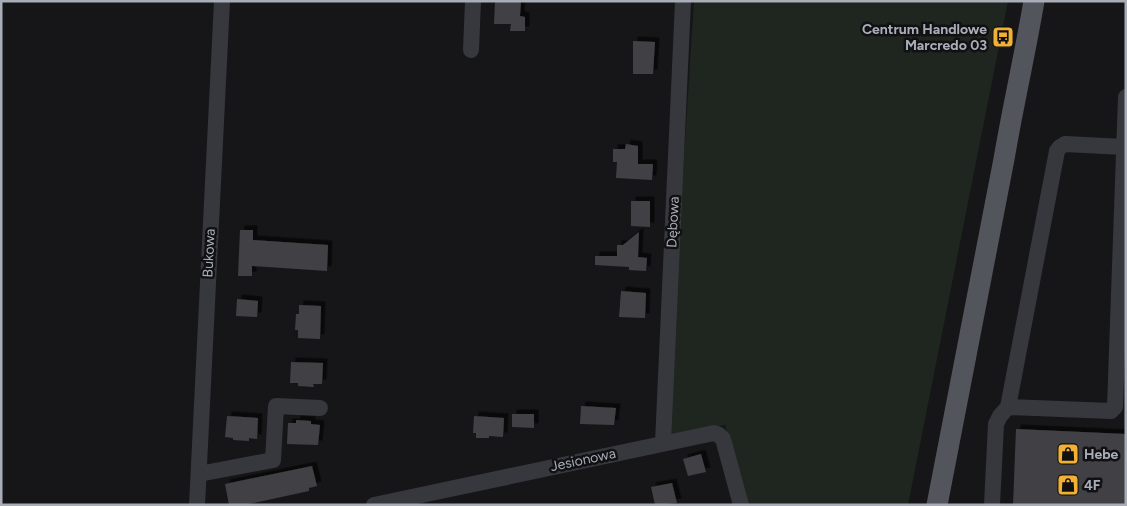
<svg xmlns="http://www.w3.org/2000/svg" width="1127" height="506" viewBox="0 0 1127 506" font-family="Figtree,sans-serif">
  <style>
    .green { fill: #1e261f }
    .building { fill: #404145; filter: url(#shadow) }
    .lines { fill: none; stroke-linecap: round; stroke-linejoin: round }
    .minor { stroke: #37383d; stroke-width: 16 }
    .major { stroke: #53555c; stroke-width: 21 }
    .labels { text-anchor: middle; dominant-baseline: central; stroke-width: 5; stroke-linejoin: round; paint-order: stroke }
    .poi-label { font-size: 14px; font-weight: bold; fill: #a8adb8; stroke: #111113; text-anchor: start }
    .street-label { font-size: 14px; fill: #a8adb8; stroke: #111113 }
  </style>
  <defs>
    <filter id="shadow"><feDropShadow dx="4.5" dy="-4.5" stdDeviation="0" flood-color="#0009"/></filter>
  </defs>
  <rect width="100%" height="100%" fill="#161618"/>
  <path class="green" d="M694,1H1008L908,505H748L725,425L666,437Z"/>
  <path class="building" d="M495,1H521L520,16L525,17V31H510L511,24H494Z
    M633,41L655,42L653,74H633Z
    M626,144L638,146V164H653L652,180L616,178L617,162H613V149H625Z
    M631,201H650V227L631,226Z
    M240,230H253V240L328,245L327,271L252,266V276H238Z
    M639,232L638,257L647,258L646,271L629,270V267L595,265V256H617V245H623Z
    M621,291L646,293L645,318L619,317Z
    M237,299L258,301L257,317L236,316Z
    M299,305L321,306L320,339L298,338V330H295L296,314H299Z
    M291,362L323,363L322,384H313L314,387L298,386V383H290Z
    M581,406L616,408L614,425L580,424Z
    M512,414H534V428L512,427Z
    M227,416L258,418L257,439L249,438V441L233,440V438L225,437Z
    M474,416L504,418L503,437L489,436V438H476V433H473Z
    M296,420L311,421V424L320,425L318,445L287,444L288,423H296Z
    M1016,429L1126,434V505H1013Z
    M701,454L706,472L688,476L683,459Z
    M312,466L317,486L309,488V491L244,505H229L225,484Z
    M672,483L677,503L655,505L651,487Z"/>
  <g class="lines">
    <path class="minor" d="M471,50L473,1
      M1124,147L1065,144L1060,147L1057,151L1008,407L1111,411L1115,407C1119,304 1122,200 1126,97
      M663,443L683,1
      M199,474L273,460L276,406L320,408
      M197,505L222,1
      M374,505L714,433L719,435L723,439L741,505
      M992,505L996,424L1000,416L1008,407"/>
    <path class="major" d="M937,505L1004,159C1013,106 1025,54 1034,1"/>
  </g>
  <defs>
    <g id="bus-square" transform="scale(1.125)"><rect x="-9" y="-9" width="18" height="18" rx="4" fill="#f2b134" stroke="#111113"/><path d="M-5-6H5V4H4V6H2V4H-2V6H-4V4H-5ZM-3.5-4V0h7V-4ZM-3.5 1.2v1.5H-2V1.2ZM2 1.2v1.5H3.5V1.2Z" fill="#111"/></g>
    <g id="shop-square" transform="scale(1.125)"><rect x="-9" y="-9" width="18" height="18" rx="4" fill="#f2b134" stroke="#111113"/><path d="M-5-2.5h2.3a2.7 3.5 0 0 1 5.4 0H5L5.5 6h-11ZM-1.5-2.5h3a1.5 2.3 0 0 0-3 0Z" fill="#111"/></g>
  </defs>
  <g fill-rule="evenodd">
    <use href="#bus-square" x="1003" y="37"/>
    <use href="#shop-square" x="1068" y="454"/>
    <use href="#shop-square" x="1068" y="485"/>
  </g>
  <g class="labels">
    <g class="poi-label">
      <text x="987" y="29" text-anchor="end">Centrum Handlowe<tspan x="987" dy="16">Marcredo 03</tspan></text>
      <text x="1084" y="454">Hebe</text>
      <text x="1084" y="485">4F</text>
    </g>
    <g class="street-label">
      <text transform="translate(673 222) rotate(-87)">Dębowa</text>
      <text transform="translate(209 253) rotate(-87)">Bukowa</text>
      <text transform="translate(583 460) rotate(-12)">Jesionowa</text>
    </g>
  </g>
  <rect width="1127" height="506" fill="none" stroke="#a8adb8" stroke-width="5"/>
</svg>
